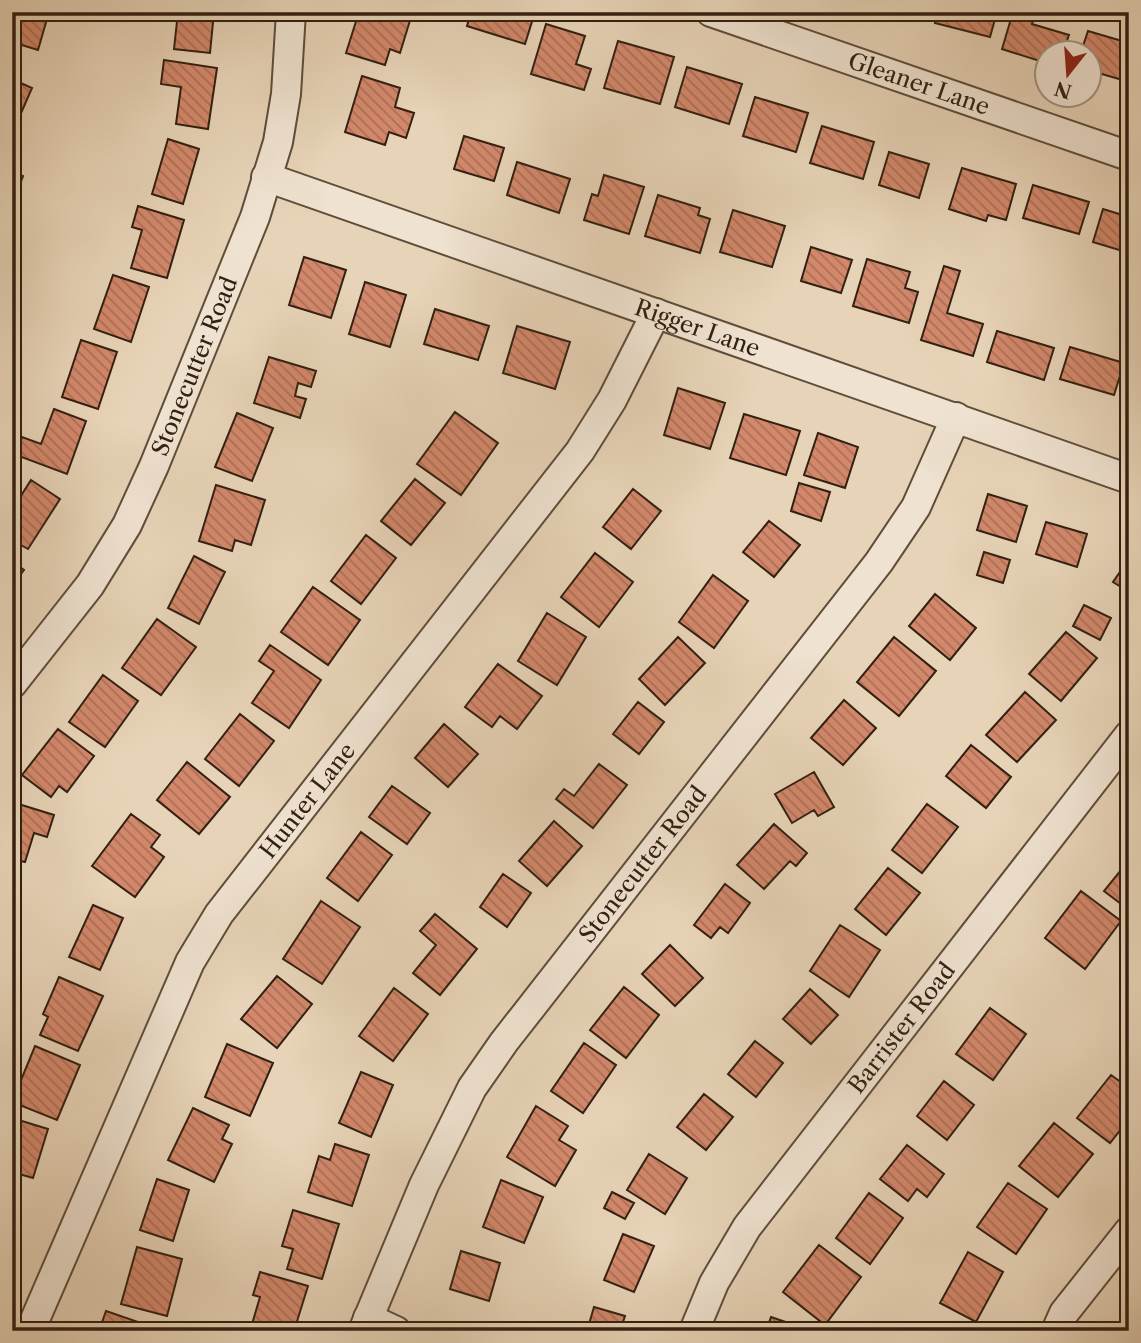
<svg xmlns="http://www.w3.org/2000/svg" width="1141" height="1343" viewBox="0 0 1141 1343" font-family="'Libre Caslon Text',serif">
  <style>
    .building { fill: url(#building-back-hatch); stroke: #322011; stroke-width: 2 }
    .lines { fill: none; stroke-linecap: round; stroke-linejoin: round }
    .minor-casing { stroke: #5f4d3a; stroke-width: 32 }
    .minor { stroke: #efe2d0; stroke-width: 28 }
    .labels { text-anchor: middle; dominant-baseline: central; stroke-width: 5; stroke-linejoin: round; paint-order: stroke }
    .street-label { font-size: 23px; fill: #322011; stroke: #efe2d0 }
  </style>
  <defs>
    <pattern id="building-back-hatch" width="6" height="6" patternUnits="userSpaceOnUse" patternTransform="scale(1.75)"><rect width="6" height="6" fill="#d3886b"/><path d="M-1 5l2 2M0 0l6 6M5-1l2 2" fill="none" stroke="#ac6f57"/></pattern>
  </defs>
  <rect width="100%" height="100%" fill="#e7d3b7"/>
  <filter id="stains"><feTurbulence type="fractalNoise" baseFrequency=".00286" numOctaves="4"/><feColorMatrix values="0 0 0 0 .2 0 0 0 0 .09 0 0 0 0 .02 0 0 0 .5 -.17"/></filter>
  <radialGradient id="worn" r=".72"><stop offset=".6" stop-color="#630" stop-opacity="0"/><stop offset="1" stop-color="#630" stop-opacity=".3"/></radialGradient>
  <path class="building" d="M12,12H49L38,50L12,42Z
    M178,12H214L210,53L174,49Z
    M359,12L412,14L400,53L390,49L385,65L346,53Z
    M471,12H535L525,44L467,26Z
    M938,12H997L990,37L935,23Z
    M1013,12H1036L1032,24L1069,35L1063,52H1046V63L1002,49Z
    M546,24L585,36L576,64L591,69L584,90L531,74Z
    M1088,31L1129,43V82L1088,70V52H1081Z
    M618,41L674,57L660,104L604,88Z
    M164,60L217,68L208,129L176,124L181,87L161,84Z
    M687,67L742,84L729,124L675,107Z
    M362,76L400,88L395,107L414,113L406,138L389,132L385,145L345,132Z
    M12,79L32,88L15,127L12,126Z
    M755,97L808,113L796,152L743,136Z
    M822,126L874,142L863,179L810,163Z
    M464,136L504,148L494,181L454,169Z
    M168,139L199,149L183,204L152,194Z
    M12,143L20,146L12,166Z
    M889,152L929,164L919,198L879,185Z
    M517,162L570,179L559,213L507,195Z
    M962,168L1016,184L1006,220L988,215L986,221L949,209Z
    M12,172L23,176L17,192L12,191Z
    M604,175L644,187L629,234L584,220L592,194L598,196Z
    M1033,185L1089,202L1079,234L1023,218Z
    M658,195L700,208L698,215L710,219L700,253L645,236Z
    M138,206L184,220L167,278L131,268L142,230L132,227Z
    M1103,209L1129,217V253L1093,242Z
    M733,210L785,226L772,267L720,252Z
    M811,247L852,260L841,293L801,281Z
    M304,257L346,270L331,318L289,305Z
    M867,259L910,272L905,288L918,292L909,323L853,306Z
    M944,266L960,271L947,313L983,324L973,356L921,340Z
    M113,275L149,287L131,342L94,329Z
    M365,282L406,295L390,347L349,334Z
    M435,309L489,326L478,360L424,344Z
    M517,326L570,342L555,389L503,373Z
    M997,331L1054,348L1044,380L987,362Z
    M81,340L117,352L98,409L62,397Z
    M1070,347L1124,363L1114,395L1060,379Z
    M269,357L316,371L311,387L298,383L295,396L306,399L300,418L254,403Z
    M678,388L725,403L710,449L664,435Z
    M54,409L86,421L67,474L16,455L22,437L41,444Z
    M455,412L498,443L461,495L417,464Z
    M237,413L273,428L252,481L215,467Z
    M744,414L800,431L786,475L730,458Z
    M818,433L858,447L845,488L804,475Z
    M415,479L445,503L411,545L381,521Z
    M31,480L60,499L28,549L12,540V510Z
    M799,483L830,492L821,521L791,511Z
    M216,485L265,500L251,545L235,540L232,551L199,541Z
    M633,489L661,511L631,549L603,527Z
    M988,494L1027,506L1016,542L977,530Z
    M769,521L800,545L774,577L743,552Z
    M1046,522L1087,534L1077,567L1036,554Z
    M366,535L396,558L361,604L331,581Z
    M984,552L1010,560L1003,583L977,575Z
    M595,553L633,582L599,627L561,597Z
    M194,556L225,572L199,624L168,608Z
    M1129,559V592L1113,582Z
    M12,561L24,570L12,586Z
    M713,575L748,601L714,648L679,622Z
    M313,587L360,620L328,665L281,632Z
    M935,594L976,628L950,660L909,626Z
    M1084,605L1111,618L1100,640L1073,626Z
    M547,613L586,637L557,685L518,661Z
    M157,619L196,647L161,695L122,668Z
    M1066,632L1097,658L1061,701L1029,674Z
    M678,637L705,663L665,705L639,679Z
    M894,637L936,671L899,716L857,682Z
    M270,645L321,680L289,728L252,703L274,671L259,661Z
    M498,664L542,696L517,729L500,716L492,727L465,707Z
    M103,675L138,701L105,747L69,722Z
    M1025,692L1056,720L1017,762L986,735Z
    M844,700L876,728L843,765L811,738Z
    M638,702L664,722L639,754L613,734Z
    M240,714L274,741L239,786L205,759Z
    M444,724L478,754L448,787L415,758Z
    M58,729L94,756L67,792L59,786L51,797L22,775Z
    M971,745L1011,777L986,808L946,776Z
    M187,762L230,797L199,834L157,800Z
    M599,764L627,785L593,828L556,799L564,789L574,796Z
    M814,772L834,807L818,816L814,810L792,823L775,794Z
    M392,786L430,813L407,844L369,817Z
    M12,802L54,815L47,837L34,833L25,862L12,859Z
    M927,804L958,827L922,873L892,850Z
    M131,814L160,835L151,847L164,857L135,897L92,866Z
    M554,821L582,846L547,886L519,861Z
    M774,824L807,853L796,866L790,861L764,889L737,865Z
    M361,832L392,855L358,901L327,878Z
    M1129,860V910L1104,891Z
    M888,868L920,893L886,935L855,909Z
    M503,874L531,893L507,927L480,907Z
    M725,884L750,903L728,933L720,927L711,938L694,925Z
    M1081,891L1121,921L1085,969L1045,938Z
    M321,901L360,927L322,984L283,959Z
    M93,905L123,918L100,970L69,957Z
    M435,914L477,949L440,995L413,973L436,945L420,931Z
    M840,925L880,950L849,997L810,971Z
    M670,945L703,978L675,1006L642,974Z
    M277,976L312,1004L277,1048L241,1019Z
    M59,977L103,996L78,1051L40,1035L48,1017L43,1014Z
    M624,987L659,1015L626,1058L590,1030Z
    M394,988L428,1014L393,1061L359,1036Z
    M810,989L838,1015L811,1044L783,1019Z
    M990,1008L1026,1034L993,1080L956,1054Z
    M755,1041L783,1063L756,1097L728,1074Z
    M584,1043L616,1065L583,1113L551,1091Z
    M227,1044L273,1063L250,1116L205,1097Z
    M35,1046L80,1065L57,1120L12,1102Z
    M361,1072L393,1085L371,1137L339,1123Z
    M1111,1075L1129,1088V1119L1110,1143L1077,1118Z
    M944,1081L974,1105L947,1140L917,1116Z
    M704,1094L733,1117L706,1150L677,1127Z
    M536,1106L568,1126L559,1140L576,1150L555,1186L507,1157Z
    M193,1108L229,1125L222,1139L232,1144L214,1182L168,1160Z
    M12,1118L48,1129L33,1178L12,1172Z
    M1054,1123L1093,1154L1058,1197L1019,1166Z
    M335,1144L369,1155L352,1206L308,1192L319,1156L330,1160Z
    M907,1145L944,1174L927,1197L917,1189L908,1201L880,1179Z
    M649,1154L687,1178L665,1214L627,1190Z
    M157,1179L189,1190L173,1241L140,1230Z
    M501,1180L543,1197L524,1243L483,1227Z
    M1008,1183L1047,1209L1016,1254L977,1227Z
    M612,1192L634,1203L625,1219L604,1208Z
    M869,1193L903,1218L870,1264L836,1238Z
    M293,1210L339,1224L322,1279L287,1269L293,1249L282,1246Z
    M623,1234L654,1246L634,1292L604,1280Z
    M819,1245L861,1277L825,1325L783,1292Z
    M137,1247L182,1259L167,1316L121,1304Z
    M461,1251L500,1263L489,1301L450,1289Z
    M968,1252L1003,1272L976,1322L940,1303Z
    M260,1272L308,1286L294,1331H250L260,1297L253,1295Z
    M594,1307L625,1316L620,1331H587Z
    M106,1311L144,1324L141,1331H99Z
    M771,1317L812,1331H766Z"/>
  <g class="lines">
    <g class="minor-casing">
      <g id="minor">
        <path id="s1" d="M711,12L1129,156"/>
        <path id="s2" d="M266,177L1129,479"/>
        <path id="s3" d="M12,684L90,585L127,525L154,466L255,217L278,142L286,94L291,12"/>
        <path d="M368,1318L396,1331"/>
        <path id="s4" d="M30,1331L190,962L219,914L580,451L612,400L656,313"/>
        <path id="s5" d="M363,1331L424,1185L472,1088L504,1042L879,562L916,507L956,417"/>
        <path id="s6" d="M694,1331L714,1283L747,1227L1129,735"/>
        <path d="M1056,1331L1064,1313L1129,1231"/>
      </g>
    </g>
    <use href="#minor" class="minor"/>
  </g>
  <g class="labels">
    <g class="street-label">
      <text stroke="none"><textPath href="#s1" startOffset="220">Gleaner Lane</textPath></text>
      <text stroke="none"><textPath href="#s2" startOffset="457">Rigger Lane</textPath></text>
      <text stroke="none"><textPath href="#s3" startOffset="369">Stonecutter Road</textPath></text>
      <text stroke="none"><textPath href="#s4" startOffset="602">Hunter Lane</textPath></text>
      <text stroke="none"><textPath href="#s5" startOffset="548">Stonecutter Road</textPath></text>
      <text stroke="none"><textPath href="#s6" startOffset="369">Barrister Road</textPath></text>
    </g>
  </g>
  <rect width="1141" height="1343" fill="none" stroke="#e7d3b7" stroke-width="42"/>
  <rect x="14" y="14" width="1113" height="1315" fill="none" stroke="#322011" stroke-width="3.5"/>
  <rect x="21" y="21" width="1099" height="1301" fill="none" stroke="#322011" stroke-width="2"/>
  <g transform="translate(1068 74) rotate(197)"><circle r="33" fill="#efe2d0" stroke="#a39484" stroke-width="2"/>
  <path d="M0-5L12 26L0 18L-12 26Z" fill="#8f2418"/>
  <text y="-10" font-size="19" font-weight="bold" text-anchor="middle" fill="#322011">N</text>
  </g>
  <rect width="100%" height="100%" filter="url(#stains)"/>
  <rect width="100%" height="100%" fill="url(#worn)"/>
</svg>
